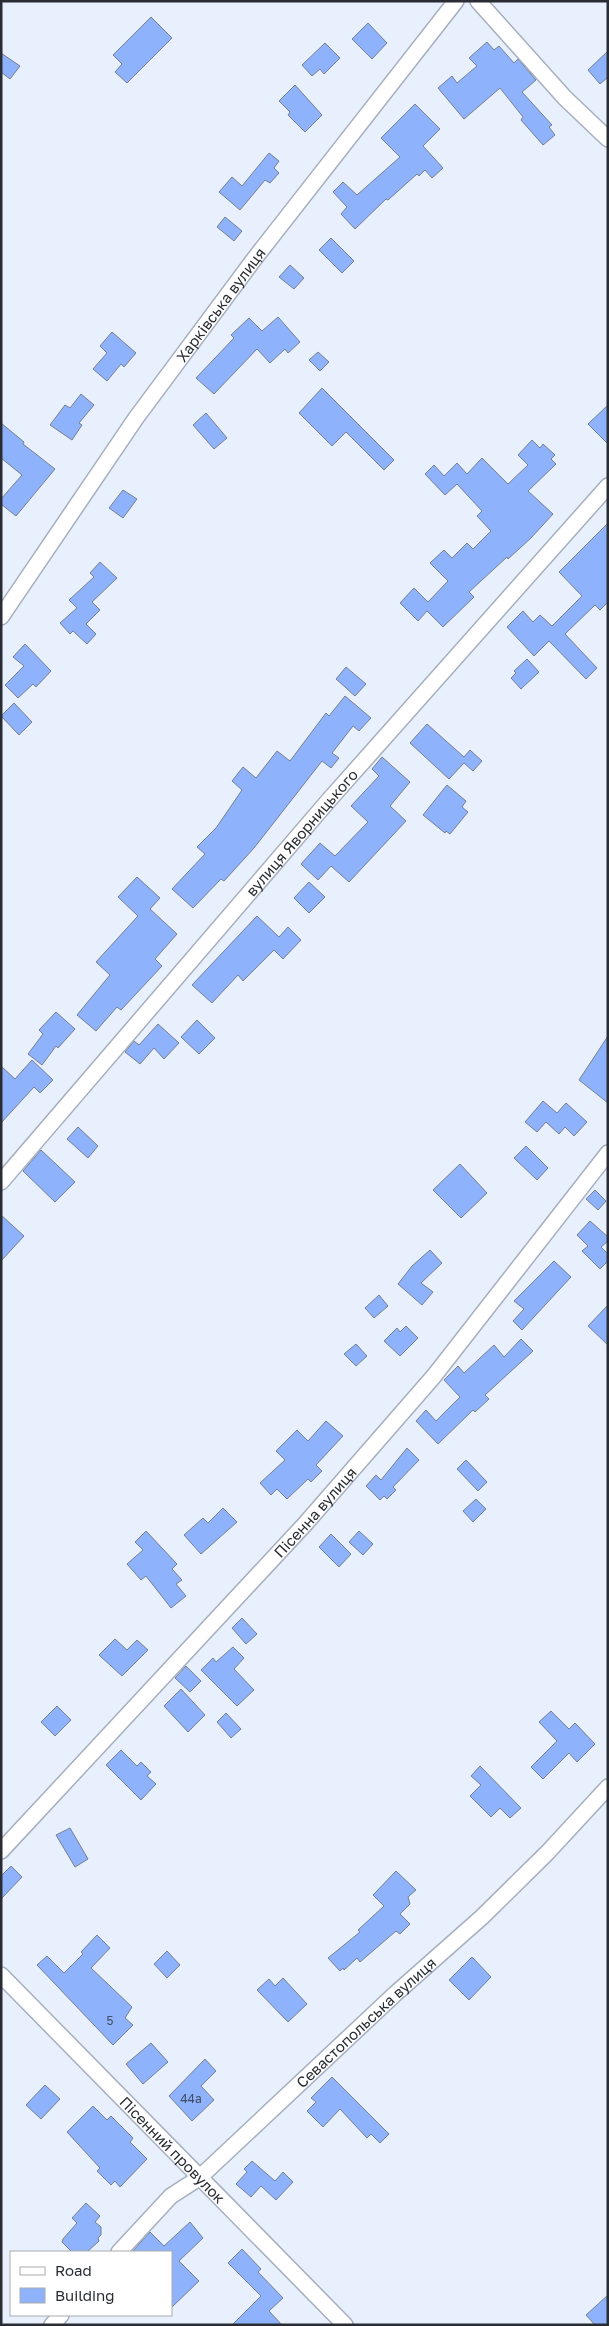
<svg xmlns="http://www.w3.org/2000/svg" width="609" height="2326" viewBox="0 0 609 2326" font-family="'Golos Text',sans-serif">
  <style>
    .building { fill: #8eb3fc; stroke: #767f8e }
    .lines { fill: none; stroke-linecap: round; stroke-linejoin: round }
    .minor-casing { stroke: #a6afbf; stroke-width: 18 }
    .minor { stroke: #fff; stroke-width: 15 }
    .labels { text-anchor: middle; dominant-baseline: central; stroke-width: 5; stroke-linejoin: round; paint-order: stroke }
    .number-label { font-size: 12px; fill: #424e65 }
    .street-label { font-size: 15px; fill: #292d33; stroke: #fff }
  </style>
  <rect width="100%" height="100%" fill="#e8effd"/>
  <path class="building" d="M151,17L172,38L127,83L115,72L122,64L113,55Z
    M368,23L387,43L372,59L352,39Z
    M487,42L494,50L499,46L514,63L518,59L536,80L522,92L552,125L549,127L555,135L543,145L521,120L523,117L500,88L464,119L438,88L452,76L457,83L477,66L469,58Z
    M325,43L340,58L324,74L320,69L312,76L302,65Z
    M608,51V77L600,84L588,70Z
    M1,53L20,66L10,79L1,72Z
    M295,85L322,115L305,132L288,115L290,112L279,101Z
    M415,104L440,129L423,146L443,168L432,178L425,170L419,176L417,174L388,200L386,199L355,229L341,214L347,207L333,192L343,182L357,195L400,157L381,138Z
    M269,153L279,161L274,168L279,173L270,183L265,180L240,210L219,192L232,177L242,186Z
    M225,217L242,231L234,241L217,227Z
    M331,238L354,261L342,273L319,250Z
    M290,265L304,278L294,289L279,277Z
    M278,317L300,342L288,353L285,349L270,363L257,349L214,394L196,378L234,338L231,335L249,318L262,331Z
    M112,332L136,353L124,367L121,364L107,381L93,369L107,353L100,346Z
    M318,352L329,362L320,371L309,360Z
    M322,388L394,460L384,470L346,432L332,446L299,413Z
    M81,394L94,405L79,423L82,425L72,440L50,425L65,405L70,408Z
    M608,405V444L588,424Z
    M206,413L227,438L214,449L193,425Z
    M1,423L24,442L23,444L55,469L16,516L1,504V499L22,475L1,458Z
    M532,440L540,448L543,444L555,455L551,459L556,464L528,491L553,514L531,538L508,559L507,557L469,592L474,597L443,627L427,611L418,621L400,603L414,588L428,602L448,581L430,563L444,550L452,558L467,543L473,549L491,531L477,516L482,511L457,484L445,495L425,474L434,465L444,476L457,463L467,474L482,458L508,484L528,465L518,455Z
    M123,490L137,499L123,518L109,508Z
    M608,523V602L600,610L595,605L565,634L597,668L586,679L549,641L534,656L507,627L523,611L533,622L540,615L552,626L582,596L559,572Z
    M100,562L117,578L92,602L100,610L86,624L96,634L87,644L73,631L70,634L60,623L77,608L69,600L94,577L90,573Z
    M25,644L51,671L36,687L33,684L18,698L5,685L24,666L13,657Z
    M527,659L539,672L521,689L511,678L516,673L514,671Z
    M346,667L366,684L355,696L336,679Z
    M345,696L371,718L359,731L353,726L332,753L339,758L331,768L322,761L254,848L224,881L221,879L193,908L172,889L205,854L197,847L216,828L242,790L232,781L243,767L256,778L277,751L290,761L326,713L329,716Z
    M14,703L32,722L19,735L1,716Z
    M427,724L464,757L470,750L482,761L473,771L464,763L449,779L410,743Z
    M382,757L410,782L390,806L406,821L349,882L331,866L318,880L301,864L320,843L335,856L368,822L351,806L379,776L372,769Z
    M447,785L466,801L462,807L468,812L450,834L446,831L445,833L423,815Z
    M137,877L160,898L150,909L177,934L155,959L162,966L121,1010L117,1007L96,1031L77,1015L110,975L96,962L138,916L118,897Z
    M309,882L325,897L309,913L294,898Z
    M257,916L279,937L288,927L301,940L283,959L274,950L243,981L238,975L212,1003L192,985Z
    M56,1012L75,1029L58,1048L56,1046L42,1065L28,1054L43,1034L39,1030Z
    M197,1020L215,1038L199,1054L181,1037Z
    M158,1024L179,1043L164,1059L154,1048L140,1064L125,1052L134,1041L139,1045Z
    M608,1036V1103L579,1080Z
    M32,1060L53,1080L40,1093L34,1087L1,1123V1066L15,1079Z
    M543,1101L557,1113L566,1103L587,1122L574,1136L565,1127L559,1134L546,1122L537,1132L525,1122Z
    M78,1127L98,1146L88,1158L67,1139Z
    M526,1146L548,1168L537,1180L514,1158Z
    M41,1150L75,1182L55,1202L23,1171Z
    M460,1164L487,1193L461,1218L433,1190Z
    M595,1190L606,1201L598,1210L586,1199Z
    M1,1215L24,1236L1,1261Z
    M590,1221L608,1237V1241L601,1247L608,1254V1261L600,1269L582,1251L588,1246L577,1235Z
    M430,1250L442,1263L421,1283L433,1292L422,1305L398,1284L412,1266Z
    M554,1261L571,1277L522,1330L513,1321L524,1309L514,1301Z
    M379,1295L388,1306L374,1318L365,1308Z
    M608,1305V1345L588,1326Z
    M406,1326L418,1338L400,1356L384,1341L397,1328L400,1332Z
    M521,1339L533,1351L485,1395L489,1399L475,1412L473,1410L438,1444L416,1421L426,1410L436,1421L460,1397L444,1380L458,1366L464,1373L494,1345L504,1357Z
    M356,1344L367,1356L356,1366L344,1354Z
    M326,1421L343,1436L316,1465L322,1471L311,1482L308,1479L287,1499L277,1489L271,1495L260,1483L285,1460L276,1451L297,1430L308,1441Z
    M407,1448L419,1460L393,1487L396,1490L387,1499L384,1496L380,1500L366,1486L376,1475L381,1480Z
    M466,1460L487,1482L478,1491L457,1469Z
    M476,1499L486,1509L473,1522L463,1511Z
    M223,1508L237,1522L201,1554L184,1535L203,1518L208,1523Z
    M146,1531L177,1564L172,1569L182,1580L176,1584L186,1596L171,1608L146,1576L141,1580L127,1564L143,1550L135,1542Z
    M359,1531L373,1544L363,1555L349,1542Z
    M331,1534L351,1554L339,1567L319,1547Z
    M242,1618L257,1634L246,1644L232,1628Z
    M115,1639L127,1650L137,1640L148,1650L122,1676L99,1655Z
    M233,1647L244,1658L234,1669L254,1690L237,1706L201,1670L213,1658L216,1662Z
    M186,1666L201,1681L190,1692L175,1678Z
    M181,1689L205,1715L188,1732L164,1706Z
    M57,1706L71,1720L55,1736L41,1722Z
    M551,1711L569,1729L575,1723L595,1744L577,1762L569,1753L543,1779L531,1767L557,1741L539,1722Z
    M226,1713L241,1729L231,1738L217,1722Z
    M121,1750L137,1766L141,1762L151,1772L147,1776L156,1784L141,1800L106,1765Z
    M480,1766L521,1808L510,1818L500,1808L491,1817L470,1796L481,1785L471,1776Z
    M70,1828L88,1859L75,1867L56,1835Z
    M11,1866L22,1877L1,1899V1876Z
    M396,1871L416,1890L408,1897L410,1904L400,1914L410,1924L400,1934L396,1931L360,1962L357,1958L344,1970L343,1968L340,1971L328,1958L360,1932L358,1930L384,1906L373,1895Z
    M97,1935L110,1948L91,1968L132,2007L125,2018L133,2025L113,2045L37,1965L47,1956L64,1973L83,1954L81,1952Z
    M167,1951L180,1965L167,1978L154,1964Z
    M472,1957L491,1977L469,2000L449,1980Z
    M283,1978L307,2004L288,2022L257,1990L269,1979L275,1986Z
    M151,2043L168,2062L143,2084L126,2064Z
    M205,2059L216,2071L201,2086L214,2100L192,2121L169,2096Z
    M332,2077L389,2134L380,2143L371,2134L367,2138L340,2109L323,2127L307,2111L316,2102L311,2098Z
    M45,2085L60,2099L41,2119L26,2105Z
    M93,2106L107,2120L111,2116L133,2138L130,2142L147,2159L120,2187L115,2181L111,2185L97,2171L100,2168L67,2132Z
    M252,2161L275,2181L283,2172L293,2182L276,2200L261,2186L251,2197L236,2184L247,2172L244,2169Z
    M86,2203L100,2216L95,2222L101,2227V2235L98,2238L99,2241L87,2252H72L62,2242L63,2239L77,2223L72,2218Z
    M190,2222L203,2238L179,2261L199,2281L171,2308V2252H132L150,2232L164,2246Z
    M242,2249L261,2269L258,2272L283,2298L269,2311L282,2325H232L261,2296L228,2263Z
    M608,2295V2325H595L586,2315Z"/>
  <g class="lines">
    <g class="minor-casing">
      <g id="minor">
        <path d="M478,1L565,98L608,139"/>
        <path id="s1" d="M1,617L136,418L255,258L456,1"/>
        <path id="s2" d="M1,1182L329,800L608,486"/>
        <path id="s3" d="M1,1851L306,1523L434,1376L608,1153"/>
        <path id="s4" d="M1,1975L345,2325"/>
        <path id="s5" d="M119,2252L171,2196L199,2178L395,1994L482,1917L547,1853L608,1787"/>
        <path d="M52,2325L61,2315"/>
      </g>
    </g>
    <use href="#minor" class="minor"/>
  </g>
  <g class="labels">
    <g class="number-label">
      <text x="110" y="2020">5</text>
      <text x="191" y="2098">44а</text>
    </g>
    <g class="street-label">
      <text stroke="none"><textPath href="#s1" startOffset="382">Харківська вулиця</textPath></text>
      <text stroke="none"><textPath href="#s2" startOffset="461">вулиця Яворницького</textPath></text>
      <text stroke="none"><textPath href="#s3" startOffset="462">Пісенна вулиця</textPath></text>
      <text stroke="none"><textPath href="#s5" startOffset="338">Севастопольська вулиця</textPath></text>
      <text stroke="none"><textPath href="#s4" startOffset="245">Пісенний провулок</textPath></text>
    </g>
  </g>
  <rect width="609" height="2326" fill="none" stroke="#292d33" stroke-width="5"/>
  <rect x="10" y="2251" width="162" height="65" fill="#ffffff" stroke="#a9abad"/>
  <rect x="20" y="2267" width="25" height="8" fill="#ffffff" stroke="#a9abad"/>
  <text x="55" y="2276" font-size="15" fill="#292d33">Road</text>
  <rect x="20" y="2288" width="25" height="15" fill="#8eb3fc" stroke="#a9abad"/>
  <text x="55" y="2301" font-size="15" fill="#292d33">Building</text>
</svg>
